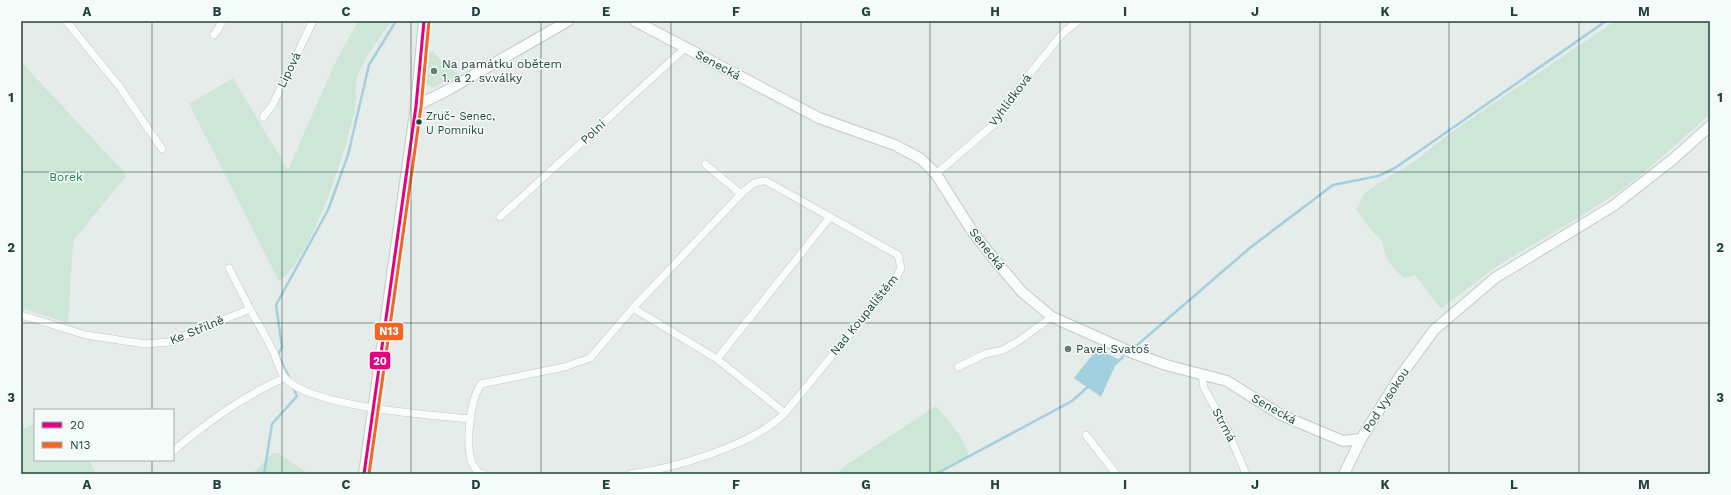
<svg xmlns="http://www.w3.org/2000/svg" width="1731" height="495" viewBox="0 0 1731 495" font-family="'Work Sans',sans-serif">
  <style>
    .green { fill: #cee6d8 }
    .water { fill: #a2d0df }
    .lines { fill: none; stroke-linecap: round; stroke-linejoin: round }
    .stream { stroke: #a2d0df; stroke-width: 2.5 }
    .street-casing { stroke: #c3c9c7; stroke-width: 8 }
    .secondary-casing { stroke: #c1cac8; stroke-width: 12 }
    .street { stroke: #fbfcfc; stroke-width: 7 }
    .secondary { stroke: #fbfcfc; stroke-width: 10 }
    .bus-1-casing { stroke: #f5fbf8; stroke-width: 6 }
    .bus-2-casing { stroke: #f5fbf8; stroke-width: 6 }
    .bus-1 { stroke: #e5007d; stroke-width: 3 }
    .bus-2 { stroke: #f26522; stroke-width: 3 }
    .grid { fill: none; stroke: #20433e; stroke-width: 1; stroke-opacity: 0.55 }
    .poi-dot { fill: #657e7a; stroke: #f5fbf8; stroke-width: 1.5 }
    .bus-dot { fill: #20433e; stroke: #f5fbf8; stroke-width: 1.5 }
    .labels { text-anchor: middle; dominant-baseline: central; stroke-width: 3; stroke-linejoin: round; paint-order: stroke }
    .bus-label { font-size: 11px; fill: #20433e; stroke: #f5fbf8; text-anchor: start }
    .poi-label { font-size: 12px; fill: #20433e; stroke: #f5fbf8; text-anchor: start }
    .street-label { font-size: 12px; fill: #20433e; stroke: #f5fbf8 }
    .park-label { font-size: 12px; fill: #258052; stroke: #f5fbf8 }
    .line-badge { stroke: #f5fbf8; stroke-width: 1.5 }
    .badge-label { font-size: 11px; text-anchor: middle; font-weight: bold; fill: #fff }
    .neatline { fill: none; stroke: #20433e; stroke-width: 1.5 }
    .grid-label { font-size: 13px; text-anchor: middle; font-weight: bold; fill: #20433e }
  </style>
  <rect width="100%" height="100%" fill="#e6ecea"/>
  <path class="green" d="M358,21H392C380,38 365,55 358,75C354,84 357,98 355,108C347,148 312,259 279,281L189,104L233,78L288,170L334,65Z
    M1615,21H1710V114L1646,171L1620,191L1576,219L1497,266L1442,308L1439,307L1415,275L1404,278L1393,268L1386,256L1382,241L1370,229L1356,209L1364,194L1376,185L1415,161L1453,131Z
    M433,51L444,64L459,74L458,76L432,88L425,82L426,56L429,52Z
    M21,62L127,175L73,241L68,323L21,308Z
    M936,406C949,421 964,437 969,457L934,474H836L845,466Z
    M21,422L25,429L35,422V460H89L96,474H21Z
    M273,453H278L309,474H252Z"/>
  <path class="water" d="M1097,349L1118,359L1101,397L1074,378Z"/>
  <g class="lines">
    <path class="stream" d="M1136,346L1251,247L1333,185L1378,176L1395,168L1606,21
      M1115,364L1123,357
      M290,379L278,355L282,347L276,305L328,210L348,155L369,65L396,21
      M264,474L272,424L297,396L293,387
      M936,474L1072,401L1090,385"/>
    <g class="street-casing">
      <path id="street" d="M66,21L119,86L162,149
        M214,35L223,21
        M263,117L272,106L313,21
        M705,164L741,194
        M936,174L993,125L1023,82L1062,34L1078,21
        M500,217L685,48
        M229,268L250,309
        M633,308L741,194C749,187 754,180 766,181L898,255L901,268L897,276L785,413
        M21,315L86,335L145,344L169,342L250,309C257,322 265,335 272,349C277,358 279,372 286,379C313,407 430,415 471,419
        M717,359L830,217
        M958,367L985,354L1003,350L1017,342L1052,317
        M1202,375L1204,388L1227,429L1246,474
        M1086,435L1116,474
        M173,451C208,422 243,396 284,378
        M484,474L479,473C476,469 472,465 471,460C466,441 470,400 481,384L564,367L590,358L633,308L717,359L785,413C753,445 676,468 631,474"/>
    </g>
    <g class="secondary-casing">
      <path id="secondary" d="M635,21L819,118L895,145L921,159L936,174L972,231L994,259L1022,292L1052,317L1133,353L1166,365L1227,381L1281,415L1343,441L1361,439
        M416,106L448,90L568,21
        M364,474L416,106L424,21
        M1344,474L1361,439L1399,378L1434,330L1495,278L1613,206L1672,160L1710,126"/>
    </g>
    <use href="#street" class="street"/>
    <use href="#secondary" class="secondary"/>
    <g class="bus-1-casing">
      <path id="bus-1" d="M364,474L416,106L424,21"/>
    </g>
    <g class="bus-2-casing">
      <path id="bus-2" d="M369,474L421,107L429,21"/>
    </g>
    <use href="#bus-1" class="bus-1"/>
    <use href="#bus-2" class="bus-2"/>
  </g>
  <path class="grid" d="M152,21V410M282,21V474M411,21V474M541,21V474M671,21V474M801,21V474M930,21V474M1060,21V474M1190,21V474M1320,21V474M1449,21V474M1579,21V474M21,172H1710M21,323H1710M152,460V474"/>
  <g class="poi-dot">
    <circle cx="434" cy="71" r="4"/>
    <circle cx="1068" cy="349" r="4"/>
  </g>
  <circle class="bus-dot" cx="419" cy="122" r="3.5"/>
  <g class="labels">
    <g class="bus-label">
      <text x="426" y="116">Zruč- Senec,<tspan x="426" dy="14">U Pomníku</tspan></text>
    </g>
    <g class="poi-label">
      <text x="442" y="64">Na památku obětem<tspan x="442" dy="14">1. a 2. sv.války</tspan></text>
      <text x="1076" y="349">Pavel Svatoš</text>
    </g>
    <g class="street-label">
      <text transform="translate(718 65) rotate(28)">Senecká</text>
      <text transform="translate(289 70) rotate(-64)">Lipová</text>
      <text transform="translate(1010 100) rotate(-53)">Vyhlídková</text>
      <text transform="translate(593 132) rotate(-43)">Polní</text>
      <text transform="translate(987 249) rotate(52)">Senecká</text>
      <text transform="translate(864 315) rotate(-51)">Nad Koupalištěm</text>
      <text transform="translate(197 330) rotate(-22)">Ke Střílně</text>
      <text transform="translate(1386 400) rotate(-57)">Pod Vysokou</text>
      <text transform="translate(1274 409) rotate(29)">Senecká</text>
      <text transform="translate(1224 425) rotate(62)">Strmá</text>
    </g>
    <g class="park-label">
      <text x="66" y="177">Borek</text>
    </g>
  </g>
  <g class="line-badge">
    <rect x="374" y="322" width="30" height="19" rx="4" fill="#f26522"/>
    <rect x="369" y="351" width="22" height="19" rx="4" fill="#e5007d"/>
  </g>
  <g class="badge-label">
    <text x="389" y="335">N13</text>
    <text x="380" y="365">20</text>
  </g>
  <rect width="1731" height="495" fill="none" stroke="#f5fbf8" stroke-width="44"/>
  <rect x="34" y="409" width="140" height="52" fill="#f5fbf8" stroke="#a0b1ae"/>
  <rect x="42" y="422" width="20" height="6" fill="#e5007d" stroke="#a0b1ae"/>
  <text x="70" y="429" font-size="12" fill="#20433e">20</text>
  <rect x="42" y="442" width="20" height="6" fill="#f26522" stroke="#a0b1ae"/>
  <text x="70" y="449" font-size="12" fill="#20433e">N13</text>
  <rect x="22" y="22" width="1687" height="451" class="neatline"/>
  <g class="grid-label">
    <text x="87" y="16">A</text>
    <text x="217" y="16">B</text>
    <text x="346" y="16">C</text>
    <text x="476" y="16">D</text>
    <text x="606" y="16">E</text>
    <text x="736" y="16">F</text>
    <text x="866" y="16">G</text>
    <text x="995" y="16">H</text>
    <text x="1125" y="16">I</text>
    <text x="1255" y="16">J</text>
    <text x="1385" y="16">K</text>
    <text x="1514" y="16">L</text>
    <text x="1644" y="16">M</text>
    <text x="11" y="102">1</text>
    <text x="1720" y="102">1</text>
    <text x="11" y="252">2</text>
    <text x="1720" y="252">2</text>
    <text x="11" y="402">3</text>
    <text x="1720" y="402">3</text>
    <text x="87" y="489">A</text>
    <text x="217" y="489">B</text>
    <text x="346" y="489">C</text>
    <text x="476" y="489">D</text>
    <text x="606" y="489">E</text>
    <text x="736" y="489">F</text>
    <text x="866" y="489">G</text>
    <text x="995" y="489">H</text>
    <text x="1125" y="489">I</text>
    <text x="1255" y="489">J</text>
    <text x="1385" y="489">K</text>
    <text x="1514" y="489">L</text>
    <text x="1644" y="489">M</text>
  </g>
</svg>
